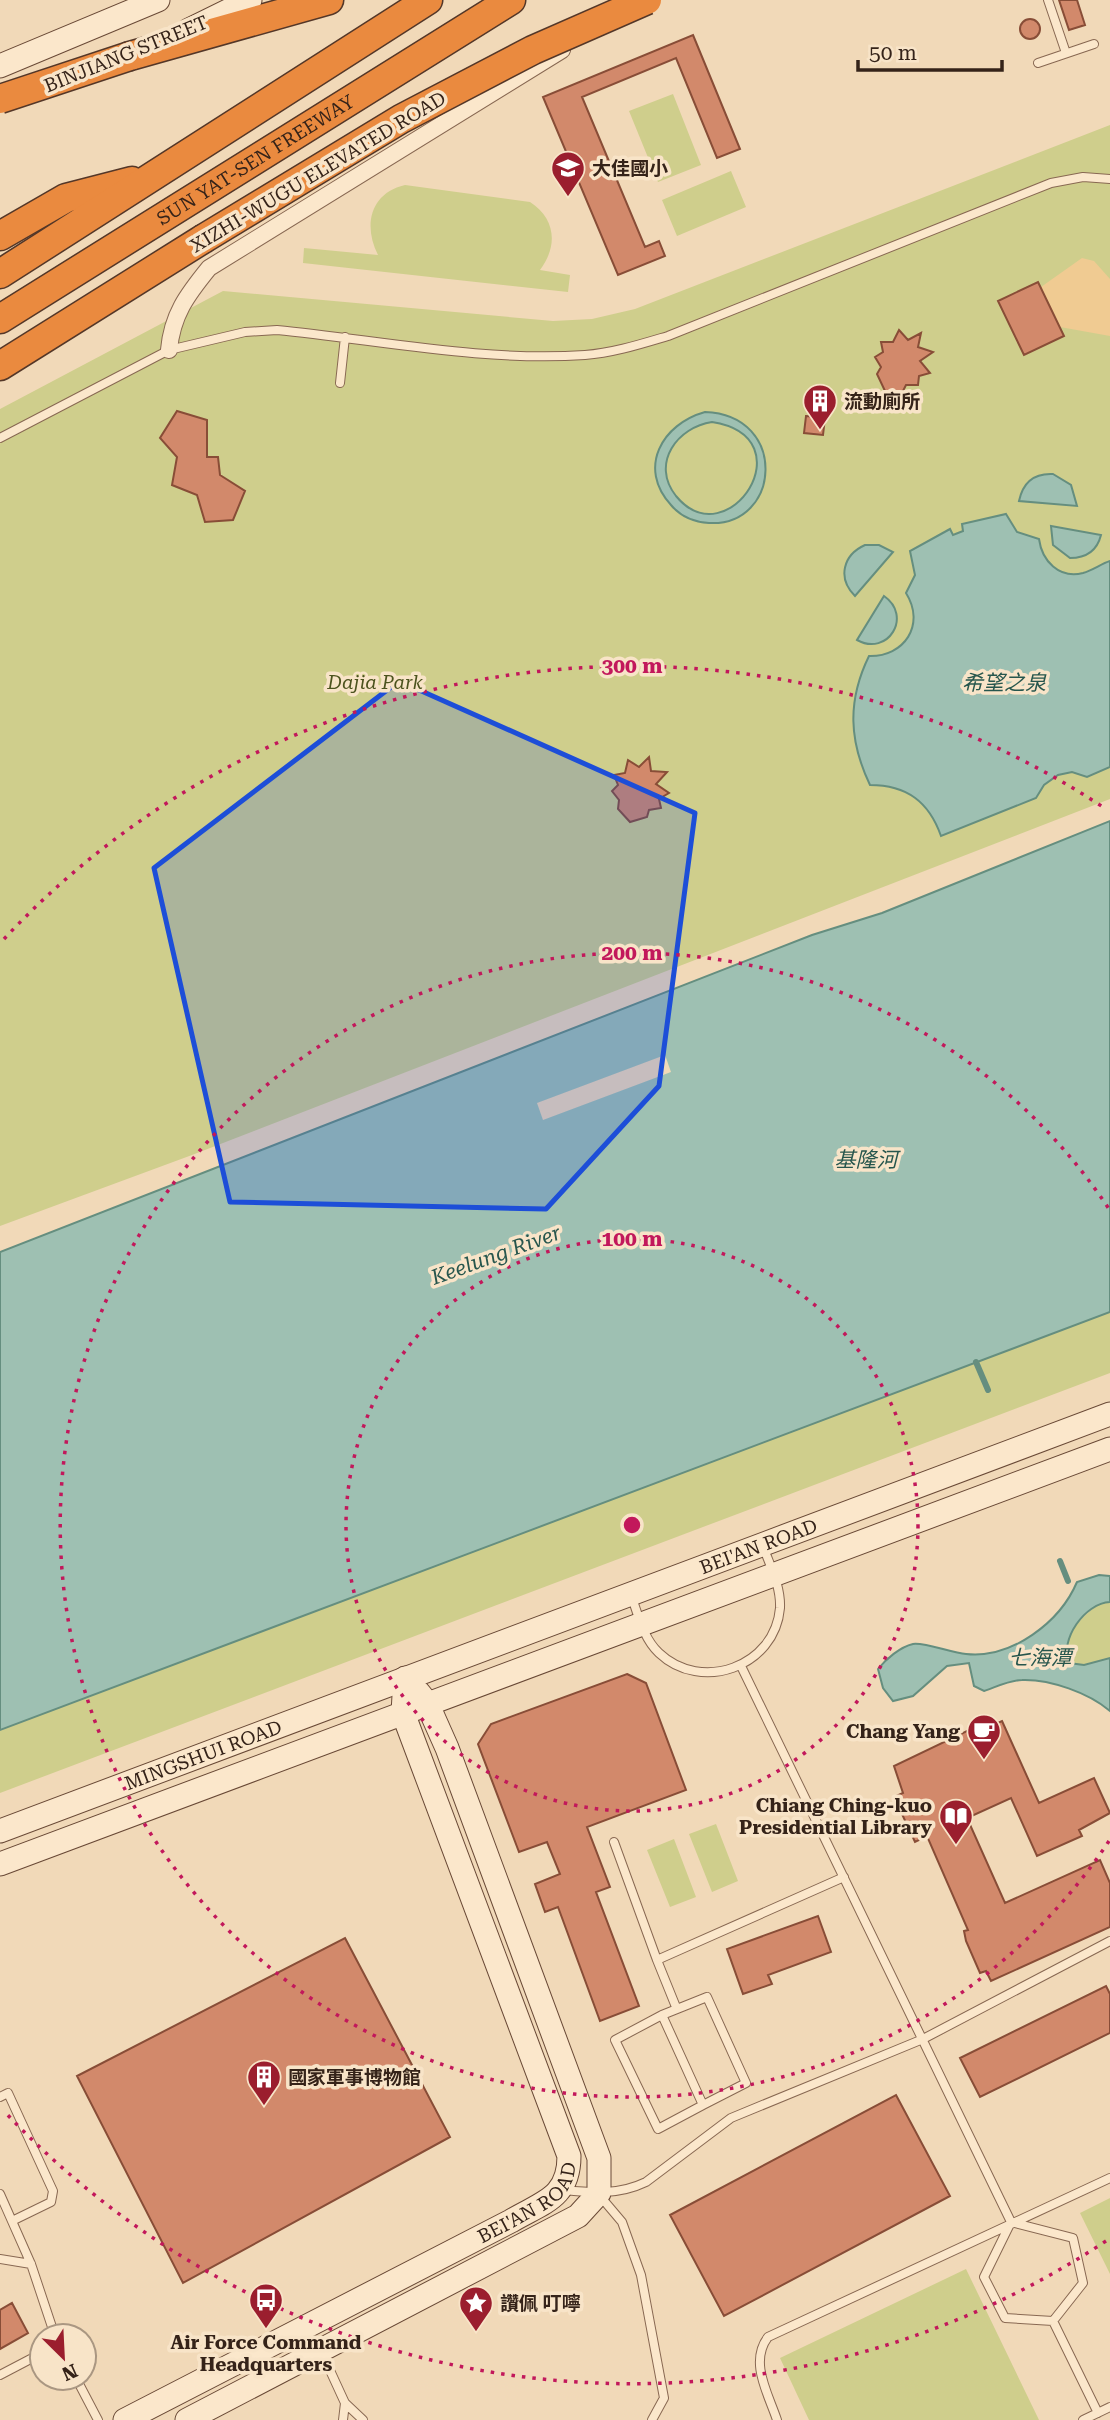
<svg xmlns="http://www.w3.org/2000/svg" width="1110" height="2420" viewBox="0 0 1110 2420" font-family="'Roboto Serif','Noto Sans TC',serif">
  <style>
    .green { fill: #cfce8c }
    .sand { fill: #f0cb92 }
    .water { fill: #9ec0b2; stroke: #658e7f; stroke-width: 2; fill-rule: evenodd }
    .pier { fill: #f1d9b8 }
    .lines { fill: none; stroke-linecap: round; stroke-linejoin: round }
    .stream { stroke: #658e7f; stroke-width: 6 }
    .building { fill: #d2896b; stroke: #884d37; stroke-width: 2 }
    .service-casing { stroke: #886852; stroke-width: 10 }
    .minor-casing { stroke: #886852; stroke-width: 18 }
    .secondary-casing { stroke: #694936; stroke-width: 25 }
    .motorway-casing { stroke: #543728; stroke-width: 31 }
    .service { stroke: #fbe7cb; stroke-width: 8 }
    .minor { stroke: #fbe7cb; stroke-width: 16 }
    .secondary { stroke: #fbe7cb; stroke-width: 23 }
    .motorway { stroke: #ea8a3f; stroke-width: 28 }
    .motorway-bridge-casing { stroke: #543728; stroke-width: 31; stroke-linecap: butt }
    .motorway-bridge { stroke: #ea8a3f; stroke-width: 28 }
    .marked { fill: #1d4ed8; fill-opacity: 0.2; stroke: #1d4ed8; stroke-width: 5; stroke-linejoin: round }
    .ring { fill: none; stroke: #c2185b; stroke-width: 3.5; stroke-dasharray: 3.5 7 }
    .labels { text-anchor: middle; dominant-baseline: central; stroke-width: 7; stroke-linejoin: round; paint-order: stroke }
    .street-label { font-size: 19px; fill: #352319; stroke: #f8e4c8 }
    .poi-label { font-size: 19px; font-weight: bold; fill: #352319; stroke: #f8e4c8; text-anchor: start }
    .park-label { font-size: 19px; font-style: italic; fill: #4c531e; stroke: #f8e4c8 }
    .water-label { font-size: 21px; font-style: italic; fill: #27564d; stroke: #f8e4c8 }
    .centre { fill: #c2185b; stroke: #f8e4c8; stroke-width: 3.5 }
    .ring-label { font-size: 21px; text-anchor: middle; font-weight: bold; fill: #c2185b; stroke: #f8e4c8; stroke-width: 7; stroke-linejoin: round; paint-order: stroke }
  </style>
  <rect width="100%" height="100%" fill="#f1d9b8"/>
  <path class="green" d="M673,94L701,165L658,182L629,111Z
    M1110,125V799L192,1155L0,1226V409L223,291L553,321L592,319L635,309Z
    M731,171L746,207L677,236L662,200Z
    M405,185L530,202C556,219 558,246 540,270L570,275L568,292L303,263L304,248L378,255C363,226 370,193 405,185Z
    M1110,1294V1373L0,1793V1713Z
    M1102,1602H1110V1658L1084,1665L1069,1663C1058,1638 1083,1615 1102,1602Z
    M716,1824L738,1881L712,1892L689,1834Z
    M674,1839L696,1897L670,1907L647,1850Z
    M1110,2198V2274L1080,2213Z
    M966,2269L1039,2420H809L780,2358Z"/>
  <path class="sand" d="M1082,258L1094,261L1110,279V336L1060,327L1021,345L1002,308L1041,287Z"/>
  <path class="water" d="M705,412C789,415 781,527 709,523C694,522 680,516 671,505C637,468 662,424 705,412ZM712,422C808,437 728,559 676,496C650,463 678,427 712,422Z
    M1053,474L1071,485L1077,506L1019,501C1023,482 1034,473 1053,474Z
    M1006,514L1017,532L1039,539C1042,561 1059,579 1083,573C1093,570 1101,564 1110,561V767L1087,777L1072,772L1058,775L1044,785L1036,798L941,836C929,802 907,785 870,785C849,741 847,701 869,656C904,657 926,625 906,593L915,575L910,551L950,529L953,535L963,531L962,524Z
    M1051,526L1101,535C1097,551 1086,558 1070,558L1053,545Z
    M865,545H879L893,552L855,596C837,578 843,555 865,545Z
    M884,596C913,616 888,657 857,640Z
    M1110,821V1312L0,1730V1252L812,935L882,913Z
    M1099,1575L1110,1576V1602C1085,1603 1059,1640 1069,1663L1084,1665L1110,1658V1711C1089,1693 1050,1679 1022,1680C1010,1680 996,1687 984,1691L974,1686L969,1663L947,1666L913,1696L893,1701L883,1688L878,1669C886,1659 900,1647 913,1644C924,1642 952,1653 966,1654C1012,1659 1060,1622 1077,1582Z"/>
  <path class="pier" d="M665,1055L671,1072L543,1120L537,1103Z"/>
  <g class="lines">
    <path class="stream" d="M976,1362L988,1390
      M1060,1561L1068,1581"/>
  </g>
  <path class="building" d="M1059,0H1077L1085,25L1069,30Z
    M1020 29a10 10 0 1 1 20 0a10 10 0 1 1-20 0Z
    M693,35L740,149L717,158L676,58L582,97L645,247L659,241L665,256L618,275L543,97Z
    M1038,282L1064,336L1024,355L998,301Z
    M899,330L908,340L921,333L918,347L933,352L920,361L930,373L919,376L918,385H906L903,391H885L877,374L881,367L875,357L883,352L881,342H893Z
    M177,411L207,420V457H218L220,475L245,491L233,520L205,522L197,495L172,485L177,457L160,438Z
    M806,416L825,418L823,435L804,433Z
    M649,757L651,771L667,772L656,784L669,793L659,799L661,808L649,810L647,817L630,822L618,809L619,800L612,791L618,785L614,775L625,773L628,760L639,767Z
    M627,1674L646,1683L686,1790L587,1827L610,1887L596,1892L639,2006L600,2021L558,1907L545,1912L535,1884L560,1874L547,1842L519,1852L478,1744L491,1724Z
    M1002,1721L1039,1803L1094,1778L1110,1813L1079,1830L1082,1836L1037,1856L1011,1798L967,1818L1005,1903L1100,1860L1110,1883V1927L991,1981L986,1971L980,1973L966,1941L964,1931L968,1930L927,1836L915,1842L894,1797L903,1793L894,1766L971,1729L973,1734Z
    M818,1916L831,1952L768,1975L772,1984L743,1994L727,1949Z
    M345,1938L450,2137L183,2283L77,2076Z
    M1106,1986L1110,1994V2033L980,2097L960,2058Z
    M896,2095L950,2196L724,2316L670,2215Z
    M12,2303L28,2333L0,2349V2310Z"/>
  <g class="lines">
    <g class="service-casing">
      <path id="service" d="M1048,0L1066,53
        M1038,63L1094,44
        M340,383L345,337
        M0,438L169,350L245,332L277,330C378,340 483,362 585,355C613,353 641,344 668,336L1051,183L1083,177L1110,179
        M631,1595C638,1614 643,1638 659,1653C701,1693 775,1667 780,1608C781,1586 770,1566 763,1546
        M741,1666L1011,2222L984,2277L1005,2318L1053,2321L1083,2283L1073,2238L1011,2222
        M614,1842L657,1960L844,1877
        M657,1960L676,2007
        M707,1997L746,2083L703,2105L662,2015Z
        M662,2015L615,2040L658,2129L703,2105
        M0,2097L8,2093L53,2191L51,2202L12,2221
        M564,2190C593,2193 619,2195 646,2182L731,2118L923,2039L1110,1941
        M0,2194L31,2264L55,2336
        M600,2196L622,2222L641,2275L664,2398L652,2420
        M0,2259L31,2264
        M1053,2321L1098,2413
        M322,2353L345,2403L363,2420
        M0,2375L42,2353
        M76,2378L98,2420
        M343,2420L345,2403
        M777,2420C768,2393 749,2362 768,2337L1110,2178
        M1083,2420L1110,2407"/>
    </g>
    <g class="minor-casing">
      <path id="minor" d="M169,350C172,315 187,295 209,268L562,50"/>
    </g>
    <g class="secondary-casing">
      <g id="secondary">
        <path d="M189,30L250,0"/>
        <path d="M0,66L158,0"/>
        <path id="s1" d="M0,1831L1110,1414"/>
        <path d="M0,1864L1110,1449"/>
        <path id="s2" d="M125,2420L511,2221C543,2202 569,2198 569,2156L403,1713L405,1678"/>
        <path d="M187,2420L578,2216L599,2193V2158L447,1748L427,1703L419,1693"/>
      </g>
    </g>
    <g class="motorway-casing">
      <g id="motorway">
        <path d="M130,56L329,0"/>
        <path d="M0,236L66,198L132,181"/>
        <path d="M0,274L428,0"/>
        <path id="s3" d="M0,319L511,0"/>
        <path d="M0,366L203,239"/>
      </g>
    </g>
    <use href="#service" class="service"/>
    <use href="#minor" class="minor"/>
    <use href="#secondary" class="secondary"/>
    <use href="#motorway" class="motorway"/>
    <g class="motorway-bridge-casing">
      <path id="motorway-bridge" d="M0,99L130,56
        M203,239L401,119L533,50L647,0"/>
    </g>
    <use href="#motorway-bridge" class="motorway-bridge"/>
  </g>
  <path class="marked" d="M399,681L695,813L659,1086L546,1209L230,1202L154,868Z"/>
  <g class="ring">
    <circle cx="632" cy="1525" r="286"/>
    <path d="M1109 1841A572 572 0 1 1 1109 1209"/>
    <path d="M1106 2241A859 859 0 0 1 4 2111M4 939A859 859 0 0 1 1106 809"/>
  </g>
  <defs>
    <g id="school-pin" transform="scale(1.75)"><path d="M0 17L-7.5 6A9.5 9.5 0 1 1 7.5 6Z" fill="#9b1e2e" stroke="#f8e4c8"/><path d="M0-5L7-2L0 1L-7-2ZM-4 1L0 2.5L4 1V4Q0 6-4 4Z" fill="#fff"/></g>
    <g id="building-pin" transform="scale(1.75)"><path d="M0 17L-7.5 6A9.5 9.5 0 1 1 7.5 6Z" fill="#9b1e2e" stroke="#f8e4c8"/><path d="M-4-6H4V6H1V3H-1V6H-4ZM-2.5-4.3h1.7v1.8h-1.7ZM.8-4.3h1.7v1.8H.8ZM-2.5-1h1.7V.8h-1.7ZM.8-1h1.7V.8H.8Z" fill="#fff"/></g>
    <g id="cafe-pin" transform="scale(1.75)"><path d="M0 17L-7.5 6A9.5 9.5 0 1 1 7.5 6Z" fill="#9b1e2e" stroke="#f8e4c8"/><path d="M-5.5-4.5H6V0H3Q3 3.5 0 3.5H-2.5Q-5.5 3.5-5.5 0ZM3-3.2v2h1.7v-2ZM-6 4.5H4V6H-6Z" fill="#fff"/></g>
    <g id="library-pin" transform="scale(1.75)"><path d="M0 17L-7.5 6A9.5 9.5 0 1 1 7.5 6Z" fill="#9b1e2e" stroke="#f8e4c8"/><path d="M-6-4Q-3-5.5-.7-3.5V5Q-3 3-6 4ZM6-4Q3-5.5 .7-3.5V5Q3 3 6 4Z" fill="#fff"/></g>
    <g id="bus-pin" transform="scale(1.75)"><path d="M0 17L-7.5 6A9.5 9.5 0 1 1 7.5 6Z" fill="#9b1e2e" stroke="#f8e4c8"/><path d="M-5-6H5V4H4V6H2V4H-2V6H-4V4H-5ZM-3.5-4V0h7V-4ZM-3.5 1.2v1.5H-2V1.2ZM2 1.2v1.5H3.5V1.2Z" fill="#fff"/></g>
    <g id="sight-pin" transform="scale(1.75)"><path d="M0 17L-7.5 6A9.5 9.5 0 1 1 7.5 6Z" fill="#9b1e2e" stroke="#f8e4c8"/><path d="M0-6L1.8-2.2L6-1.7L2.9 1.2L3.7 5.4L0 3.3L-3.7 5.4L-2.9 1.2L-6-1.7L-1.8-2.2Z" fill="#fff"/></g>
  </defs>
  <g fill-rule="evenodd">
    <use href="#school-pin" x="568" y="168"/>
    <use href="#building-pin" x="820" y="401"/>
    <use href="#cafe-pin" x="984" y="1731"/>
    <use href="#library-pin" x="956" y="1816"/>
    <use href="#building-pin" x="264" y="2077"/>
    <use href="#bus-pin" x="266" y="2300"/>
    <use href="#sight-pin" x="476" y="2303"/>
  </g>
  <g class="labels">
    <g class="street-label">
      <text transform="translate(126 54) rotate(-22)">BINJIANG STREET</text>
      <text stroke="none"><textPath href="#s3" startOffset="301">SUN YAT-SEN FREEWAY</textPath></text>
      <text transform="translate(318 172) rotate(-31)">XIZHI-WUGU ELEVATED ROAD</text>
      <text stroke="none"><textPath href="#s1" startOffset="810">BEI'AN ROAD</textPath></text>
      <text stroke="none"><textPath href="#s1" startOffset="217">MINGSHUI ROAD</textPath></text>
      <text stroke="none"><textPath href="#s2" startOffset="460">BEI'AN ROAD</textPath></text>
    </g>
    <g class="poi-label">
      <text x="592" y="168">大佳國小</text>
      <text x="844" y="401">流動廁所</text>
      <text x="960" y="1731" text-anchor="end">Chang Yang</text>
      <text x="932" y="1805" text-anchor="end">Chiang Ching-kuo<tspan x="932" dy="22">Presidential Library</tspan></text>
      <text x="288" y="2077">國家軍事博物館</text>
      <text x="500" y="2303">讚佩 叮嚀</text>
      <text x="266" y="2342" text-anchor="middle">Air Force Command<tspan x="266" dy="22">Headquarters</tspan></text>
    </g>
    <g class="park-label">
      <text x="375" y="682">Dajia Park</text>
    </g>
    <g class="water-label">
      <text x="1004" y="683">希望之泉</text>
      <text x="866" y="1160">基隆河</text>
      <text transform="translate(496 1255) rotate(-20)">Keelung River</text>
      <text x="1040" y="1658">七海潭</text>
    </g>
  </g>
  <circle cx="632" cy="1525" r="10" class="centre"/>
  <g class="ring-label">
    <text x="632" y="673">300 m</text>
    <text x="632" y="960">200 m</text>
    <text x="632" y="1246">100 m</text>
  </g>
  <g transform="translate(63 2357) rotate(156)"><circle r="33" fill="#f8e4c8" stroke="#aa9782" stroke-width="2"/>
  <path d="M0-5L12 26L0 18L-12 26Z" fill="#9b1e2e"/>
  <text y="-10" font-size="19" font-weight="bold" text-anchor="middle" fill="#352319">N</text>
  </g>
  <path d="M858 60v10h144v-10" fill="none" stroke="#352319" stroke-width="3.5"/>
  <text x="869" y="60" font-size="21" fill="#352319" stroke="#f8e4c8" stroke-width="5" paint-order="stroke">50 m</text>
</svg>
